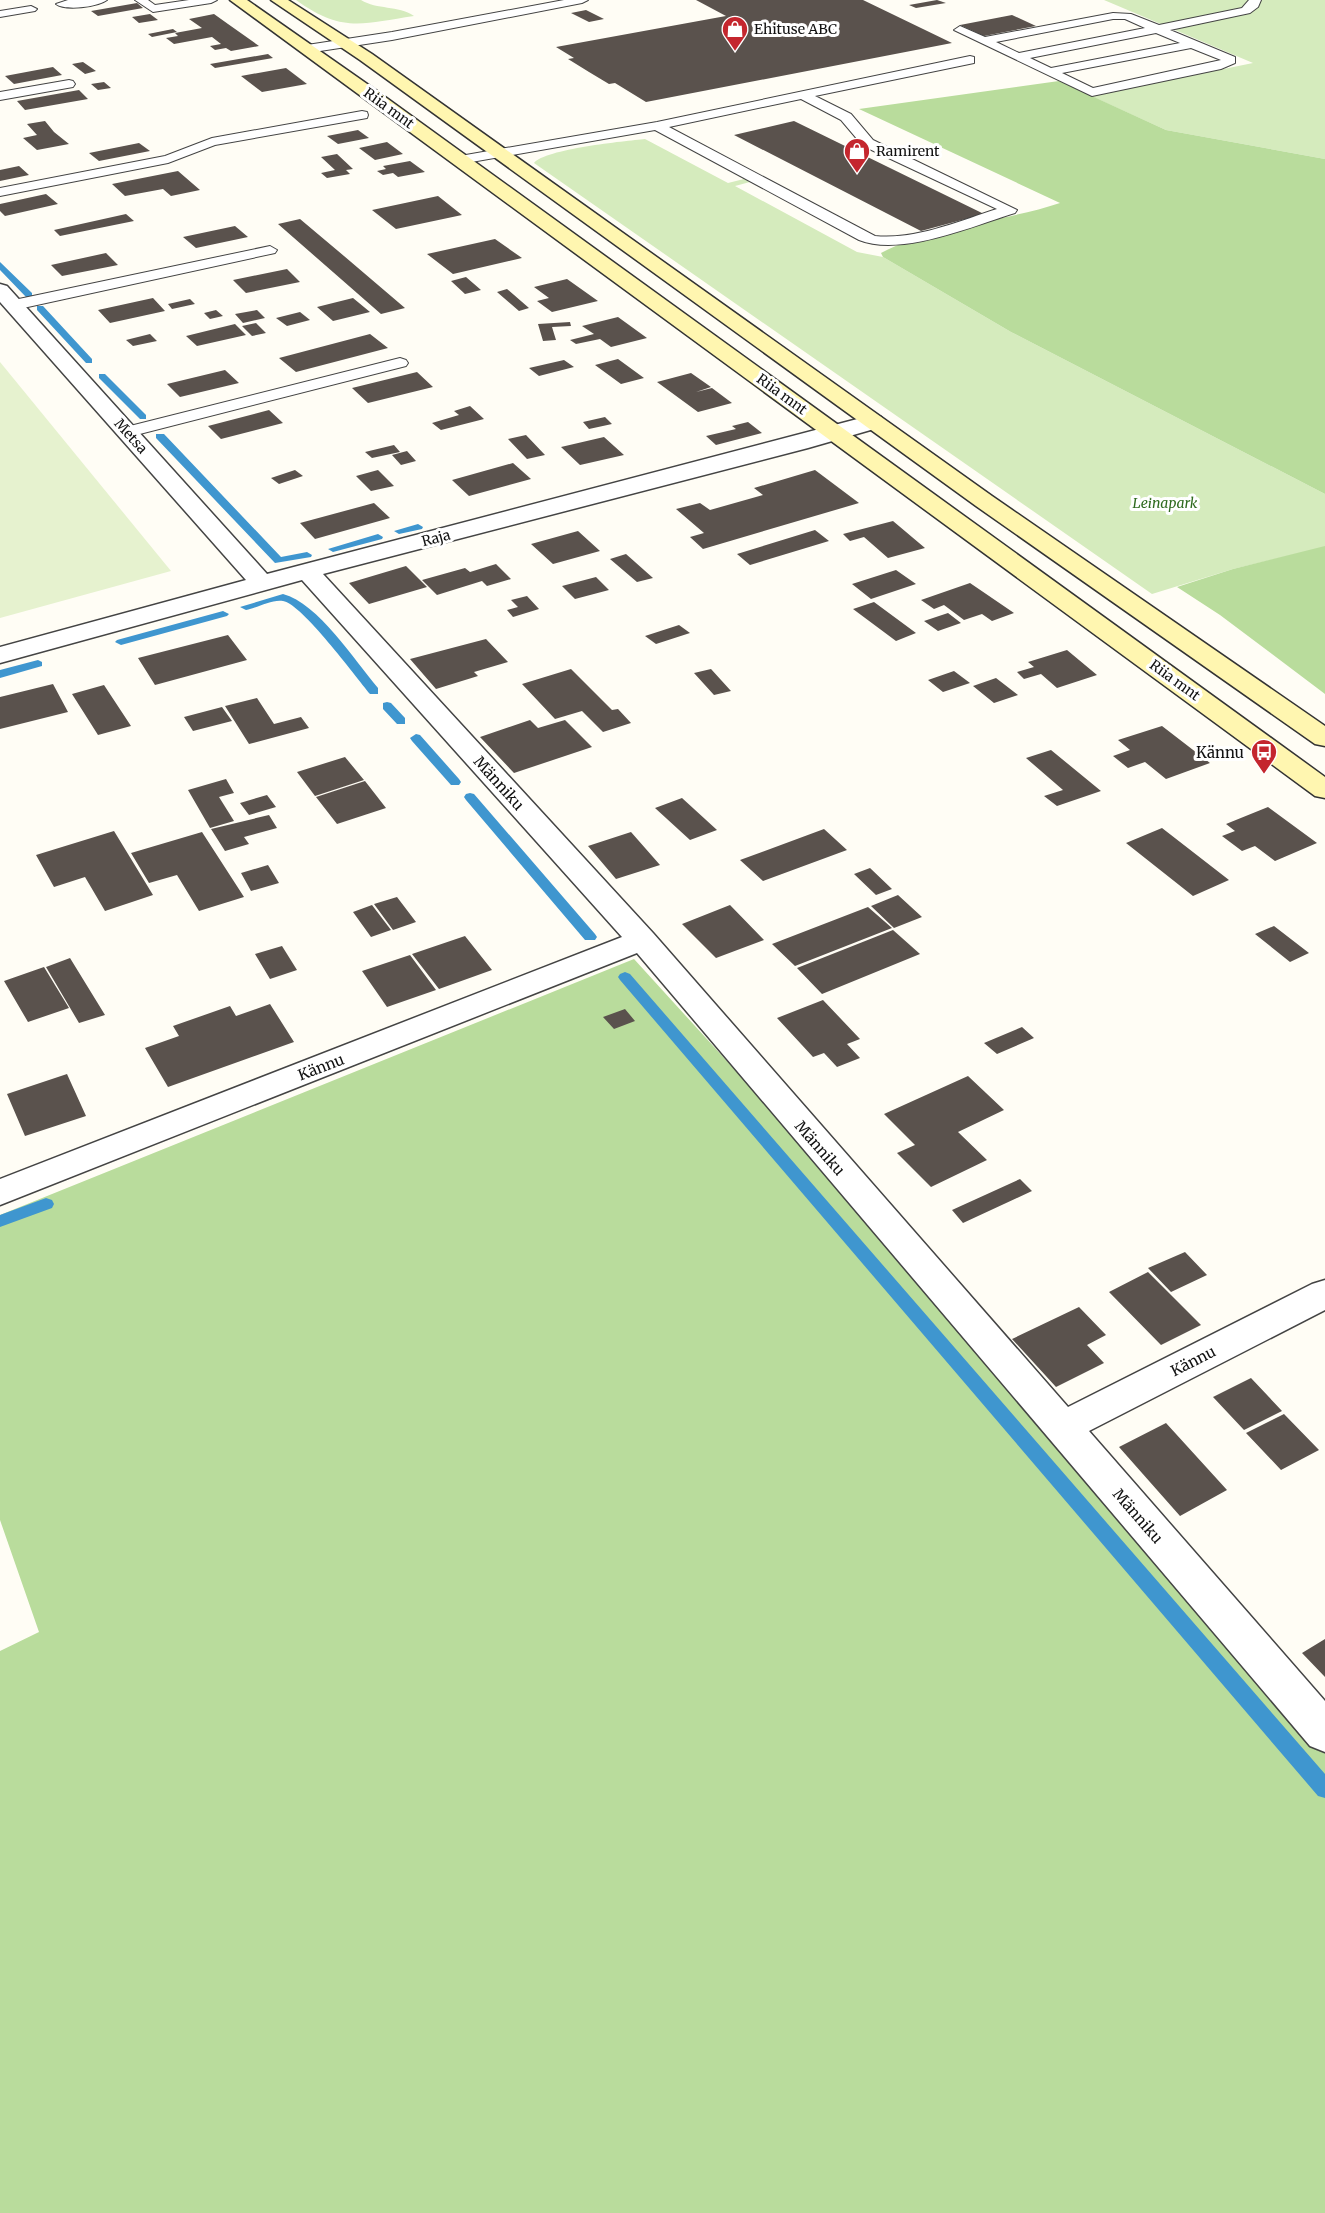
<svg xmlns="http://www.w3.org/2000/svg" width="1325" height="2213" viewBox="0 0 1325 2213" font-family="Merriweather,serif">
  <style>
    .green { fill: #d5ebbd }
    .forest { fill: #b9dc9c }
    .pitch { fill: #e6f2cf }
    .lines { fill: none; stroke-linecap: round; stroke-linejoin: round }
    .stream { fill: #3f96cf; fill-rule: evenodd }
    .building { fill: #5a524d }
    .service-casing { stroke: #444; stroke-width: 2 }
    .minor-casing { stroke: #444; stroke-width: 3 }
    .secondary-casing { stroke: #333; stroke-width: 3 }
    .service { fill: #fff; fill-rule: evenodd }
    .minor { fill: #fff; fill-rule: evenodd }
    .secondary { fill: #fff6b0; fill-rule: evenodd }
    .labels { text-anchor: middle; dominant-baseline: central; stroke-width: 6; stroke-linejoin: round; paint-order: stroke }
    .far-poi-label { font-size: 14px; fill: #111; stroke: #fff; text-anchor: start }
    .far-street-label { font-size: 14px; fill: #111; stroke: #fff }
    .far-park-label { font-size: 14px; font-style: italic; fill: #2f6b1f; stroke: #fff }
    .poi-label { font-size: 15px; fill: #111; stroke: #fff; text-anchor: end }
    .street-label { font-size: 15px; fill: #111; stroke: #fff }
  </style>
  <rect width="100%" height="100%" fill="#fffdf5"/>
  <path class="green" d="M296,0H361C377,10 398,5 414,16C361,24 342,33 296,0Z
    M1104,0H1325V159L1166,130L1091,96L1253,63Z
    M645,139L728,183L744,179L750,182L735,186L857,252L883,257L1011,332L1325,494V547L1233,569L1152,594L534,163C545,149 625,141 645,139Z"/>
  <path class="forest" d="M1059,81L1166,130L1325,159V494L1011,332L883,257L881,253C933,225 1004,222 1060,203L859,109Z
    M1325,546V694L1220,615L1177,587L1233,569Z
    M634,959L1061,1428L1325,1737V2213H0V1651L39,1632L0,1520V1215Z"/>
  <path class="pitch" d="M0,362L171,571L0,618Z"/>
  <g class="lines">
    <path class="stream" d="M0,262L32,293V297H26L0,270Z
      M37,306H43L92,359V363H86L37,310Z
      M99,374H105L146,415V419H140L99,378Z
      M156,434H164L281,557L307,552L312,555L311,557L275,563L156,438Z
      M418,524L423,527L422,529L399,534L394,531Z
      M378,534L383,537L382,539L333,552L328,549Z
      M283,594C318,603 355,661 378,688V694H370C355,676 302,604 283,601C272,599 257,608 246,610L240,607Z
      M223,611L229,614L227,616L121,645L115,642L117,640Z
      M38,660L42,662V666L0,678V670Z
      M387,702L391,703L405,718V724H397L383,709V703Z
      M416,734L420,735L459,779L461,782L459,785H451L412,741L410,738Z
      M470,793L474,794L595,934L597,937L595,940H585L466,800L464,797L466,794Z
      M625,972L630,974L1325,1774V1798L1318,1796L620,980L618,977L620,974Z
      M46,1198L52,1200L54,1204L52,1208L0,1227V1215Z"/>
  </g>
  <path class="building" d="M696,0H863L952,43L646,102L615,83L609,84L589,72L568,59L574,58L556,47L726,16Z
    M937,0L946,3L916,8L909,5Z
    M137,3L143,8L98,16L91,11Z
    M586,10L604,19L589,22L571,13Z
    M150,14L158,20L139,23L132,17Z
    M214,14L228,24L259,46L231,51L226,48L215,50L210,46L221,44L212,37L174,44L166,38L178,36L175,33L202,28L189,19Z
    M1012,15L1036,26L984,36L960,25Z
    M173,29L177,32L152,37L148,34Z
    M268,54L273,58L215,68L210,64Z
    M83,62L96,71L85,74L72,64Z
    M53,67L62,75L14,84L5,76Z
    M286,68L307,84L262,92L241,76Z
    M104,82L111,88L98,90L91,84Z
    M79,90L88,99L25,110L17,101Z
    M45,121L54,132L69,144L37,150L23,138L37,135L27,124Z
    M794,121L984,214L921,231L734,135Z
    M358,130L369,138L338,144L327,136Z
    M387,142L403,154L375,160L359,148Z
    M139,143L150,151L99,161L89,153Z
    M337,154L353,169L346,170L350,174L327,178L321,173L335,170L321,157Z
    M410,161L425,172L398,177L393,173L383,175L377,171L386,169L383,166Z
    M19,166L29,175L0,181V170Z
    M178,171L200,190L171,196L163,189L125,196L112,184Z
    M46,194L58,204L5,216L0,211V204Z
    M438,196L462,215L396,229L372,210Z
    M126,214L134,221L60,236L54,230Z
    M300,219L344,256L405,308L381,314L278,224Z
    M235,226L248,237L196,248L183,237Z
    M495,239L522,258L453,274L427,254Z
    M106,253L118,265L62,276L51,265Z
    M287,269L300,282L246,293L233,280Z
    M466,277L481,290L465,294L451,281Z
    M567,279L598,301L552,312L537,301L549,298L534,287Z
    M507,289L529,308L519,311L497,292Z
    M153,298L165,311L110,323L98,310Z
    M353,298L370,312L333,321L317,307Z
    M190,299L195,304L172,309L168,304Z
    M216,310L223,316L210,319L204,313Z
    M257,310L265,318L243,323L235,314Z
    M300,312L310,320L287,326L276,318Z
    M618,317L647,338L611,347L600,339L576,344L570,340L594,334L582,326Z
    M570,322L571,326L552,327L556,340L543,341L538,324Z
    M256,323L266,333L252,336L242,326Z
    M235,324L246,335L197,346L186,336Z
    M150,334L157,341L133,346L126,340Z
    M370,334L388,348L296,372L279,358Z
    M618,359L644,378L621,384L595,365Z
    M564,360L574,367L539,376L529,368Z
    M225,370L239,383L180,397L167,384Z
    M417,372L433,387L368,403L352,388Z
    M691,373L711,387L696,392L712,388L732,403L698,412L657,382Z
    M470,406L484,419L441,430L432,423L459,415L454,411Z
    M269,410L283,423L221,439L208,426Z
    M605,417L612,424L589,429L583,422Z
    M748,422L762,433L716,445L706,436L736,429L732,426Z
    M526,435L545,455L527,459L508,439Z
    M604,437L624,455L580,465L561,447Z
    M394,445L400,452L372,458L365,452Z
    M407,451L416,461L401,465L392,455Z
    M513,463L531,479L469,496L452,480Z
    M295,470L303,476L279,484L271,478Z
    M378,470L394,486L371,491L356,476Z
    M815,470L859,503L703,549L690,537L704,533L676,509L700,503L710,510L763,495L754,488Z
    M374,503L390,518L315,539L300,523Z
    M893,521L925,548L888,558L864,537L850,541L843,534Z
    M815,530L829,541L750,565L737,554Z
    M578,531L600,551L553,564L531,544Z
    M626,554L653,578L637,582L610,559Z
    M496,564L511,579L487,586L482,581L437,595L422,580L465,568L470,572Z
    M406,566L427,587L369,604L349,583Z
    M896,570L916,584L871,599L852,584Z
    M596,577L609,590L575,599L562,586Z
    M970,583L1014,613L992,621L982,614L964,620L944,605L934,609L921,600Z
    M527,596L539,609L513,617L507,610L518,607L511,600Z
    M874,602L916,633L896,641L853,609Z
    M948,613L961,623L938,631L924,621Z
    M679,625L690,633L656,644L645,636Z
    M228,635L247,660L155,685L138,658Z
    M486,639L508,662L474,672L478,676L436,689L410,659Z
    M1067,650L1097,675L1057,688L1041,674L1024,679L1017,672L1034,667L1028,662Z
    M571,669L612,710L618,709L631,723L603,732L582,711L555,719L522,684Z
    M711,669L731,691L714,695L694,673Z
    M954,671L970,683L943,692L928,680Z
    M996,678L1018,695L994,703L973,686Z
    M53,684L68,712L0,729V697Z
    M104,685L131,726L98,735L72,694Z
    M257,698L274,724L301,717L309,728L249,744L225,706Z
    M222,707L232,721L193,731L184,717Z
    M530,720L538,728L565,720L592,747L514,773L480,737Z
    M1162,726L1210,763L1166,779L1145,762L1128,768L1113,756L1130,750L1118,740Z
    M1051,750L1101,791L1057,806L1044,796L1063,790L1026,758Z
    M345,757L364,780L315,796L297,772Z
    M226,779L234,793L219,797L234,821L210,828L188,790Z
    M365,781L386,808L337,824L316,797Z
    M267,795L276,807L249,815L240,803Z
    M682,798L717,830L690,840L655,808Z
    M1268,807L1317,843L1275,861L1255,846L1242,851L1222,836L1235,831L1226,824Z
    M269,815L277,828L244,837L249,844L225,851L211,829Z
    M1162,828L1229,880L1193,896L1126,843Z
    M824,829L847,850L763,881L740,860Z
    M114,831L153,895L105,911L85,877L54,887L36,855Z
    M202,832L244,897L199,911L177,875L149,883L131,853Z
    M631,832L660,865L616,879L588,846Z
    M268,865L279,883L251,891L241,873Z
    M870,868L892,889L876,895L854,874Z
    M898,895L922,917L894,928L871,906Z
    M397,897L416,922L393,930L374,904Z
    M372,905L391,930L371,937L353,912Z
    M730,905L764,940L716,958L682,924Z
    M868,907L892,928L795,966L772,944Z
    M1274,926L1309,953L1290,962L1255,934Z
    M893,930L920,954L822,994L797,968Z
    M465,936L492,970L439,989L412,954Z
    M282,946L297,970L270,979L255,954Z
    M410,955L436,990L387,1007L362,971Z
    M70,958L105,1015L79,1023L46,967Z
    M44,967L69,1008L28,1022L4,981Z
    M823,1000L860,1039L847,1044L860,1058L837,1067L824,1053L813,1057L777,1018Z
    M270,1004L294,1042L168,1087L145,1048L179,1036L173,1026L230,1006L236,1016Z
    M625,1009L635,1021L614,1029L603,1017Z
    M1022,1027L1034,1038L997,1054L984,1043Z
    M67,1074L86,1116L25,1136L7,1094Z
    M968,1076L1004,1110L958,1132L987,1160L931,1187L897,1153L915,1145L884,1114Z
    M1020,1179L1032,1191L963,1223L952,1210Z
    M1185,1252L1207,1275L1171,1292L1148,1268Z
    M1148,1272L1201,1325L1161,1345L1109,1292Z
    M1079,1307L1106,1335L1087,1345L1104,1363L1056,1387L1012,1339Z
    M1251,1378L1282,1411L1244,1430L1213,1397Z
    M1284,1414L1319,1450L1281,1470L1246,1433Z
    M1166,1423L1227,1490L1180,1516L1119,1447Z
    M1325,1639V1677L1302,1653Z"/>
  <g class="lines">
    <g class="service-casing">
      <path id="service" d="M107,0C98,7 65,11 56,4L68,0Z
        M135,0H148L155,5L189,0H217L211,3L153,12Z
        M564,0H588L582,3L392,40L307,53L301,49L307,45L392,32Z
        M1249,0H1261L1258,7L1250,13L1170,30L1235,57V63L1221,69L1092,96L954,30L960,26L985,37L1113,13L1131,14L1159,25L1242,8ZM1113,19H1125L1145,28L1019,53L996,42ZM1156,33L1180,43L1051,68L1030,58ZM1191,48L1221,60L1093,88L1062,73Z
        M31,6L37,9L35,11L0,17V11Z
        M970,56L974,57V63L815,96L851,114L873,140L1017,210L1015,213C973,226 901,257 859,240L655,130L460,164L453,160L460,156L657,122ZM801,99L841,120L863,146L997,209C959,221 916,240 875,236L669,127Z
        M69,80L73,81L75,84L73,87L0,100V92Z
        M362,111L367,112L368,115L367,118L215,145L168,163L0,196V188L165,156L212,138Z
        M270,246L277,250L275,253L14,310L6,305L14,300Z
        M400,358L406,360L408,363L406,366L128,437L120,432L122,428Z"/>
    </g>
    <g class="minor-casing">
      <path id="minor" d="M0,284L7,286L267,574L865,417L873,415L881,417L884,422L881,427L808,448L323,574L653,933L1068,1407L1312,1284L1325,1280V1310L1089,1431L1325,1701V1752L1310,1746L637,953L0,1205V1179L622,937L302,580L0,663V647L246,580L0,302Z"/>
    </g>
    <g class="secondary-casing">
      <path id="secondary" d="M230,0H247L370,86L1325,777V798L1315,796Z
        M271,0H288L372,54L992,496L1325,726V746L1315,744L976,506L360,60Z"/>
    </g>
    <use href="#service" class="service"/>
    <use href="#minor" class="minor"/>
    <use href="#secondary" class="secondary"/>
  </g>
  <defs>
    <g id="shop-pin" transform="scale(1.35)"><path d="M0 17L-7.5 6A9.5 9.5 0 1 1 7.5 6Z" fill="#c4262e" stroke="#fff"/><path d="M-5-2.5h2.3a2.7 3.5 0 0 1 5.4 0H5L5.5 6h-11ZM-1.5-2.5h3a1.5 2.3 0 0 0-3 0Z" fill="#fff"/></g>
    <g id="bus-pin" transform="scale(1.35)"><path d="M0 17L-7.5 6A9.5 9.5 0 1 1 7.5 6Z" fill="#c4262e" stroke="#fff"/><path d="M-5-6H5V4H4V6H2V4H-2V6H-4V4H-5ZM-3.5-4V0h7V-4ZM-3.5 1.2v1.5H-2V1.2ZM2 1.2v1.5H3.5V1.2Z" fill="#fff"/></g>
  </defs>
  <g fill-rule="evenodd">
    <use href="#shop-pin" x="735" y="29"/>
    <use href="#shop-pin" x="857" y="151"/>
    <use href="#bus-pin" x="1264" y="752"/>
  </g>
  <g class="labels">
    <g class="far-poi-label">
      <text x="754" y="29">Ehituse ABC</text>
      <text x="876" y="151">Ramirent</text>
    </g>
    <g class="far-street-label">
      <text transform="translate(389 108) rotate(36)">Riia mnt</text>
      <text transform="translate(782 394) rotate(36)">Riia mnt</text>
      <text transform="translate(131 436) rotate(48)">Metsa</text>
      <text transform="translate(436 538) rotate(-15)">Raja</text>
      <text transform="translate(1175 680) rotate(36)">Riia mnt</text>
    </g>
    <g class="far-park-label">
      <text x="1165" y="503">Leinapark</text>
    </g>
    <g class="poi-label">
      <text x="1244" y="752">Kännu</text>
    </g>
    <g class="street-label">
      <text transform="translate(499 783) rotate(48)">Männiku</text>
      <text transform="translate(321 1067) rotate(-21)">Kännu</text>
      <text transform="translate(820 1148) rotate(49)">Männiku</text>
      <text transform="translate(1193 1361) rotate(-27)">Kännu</text>
      <text transform="translate(1138 1516) rotate(49)">Männiku</text>
    </g>
  </g>
</svg>
